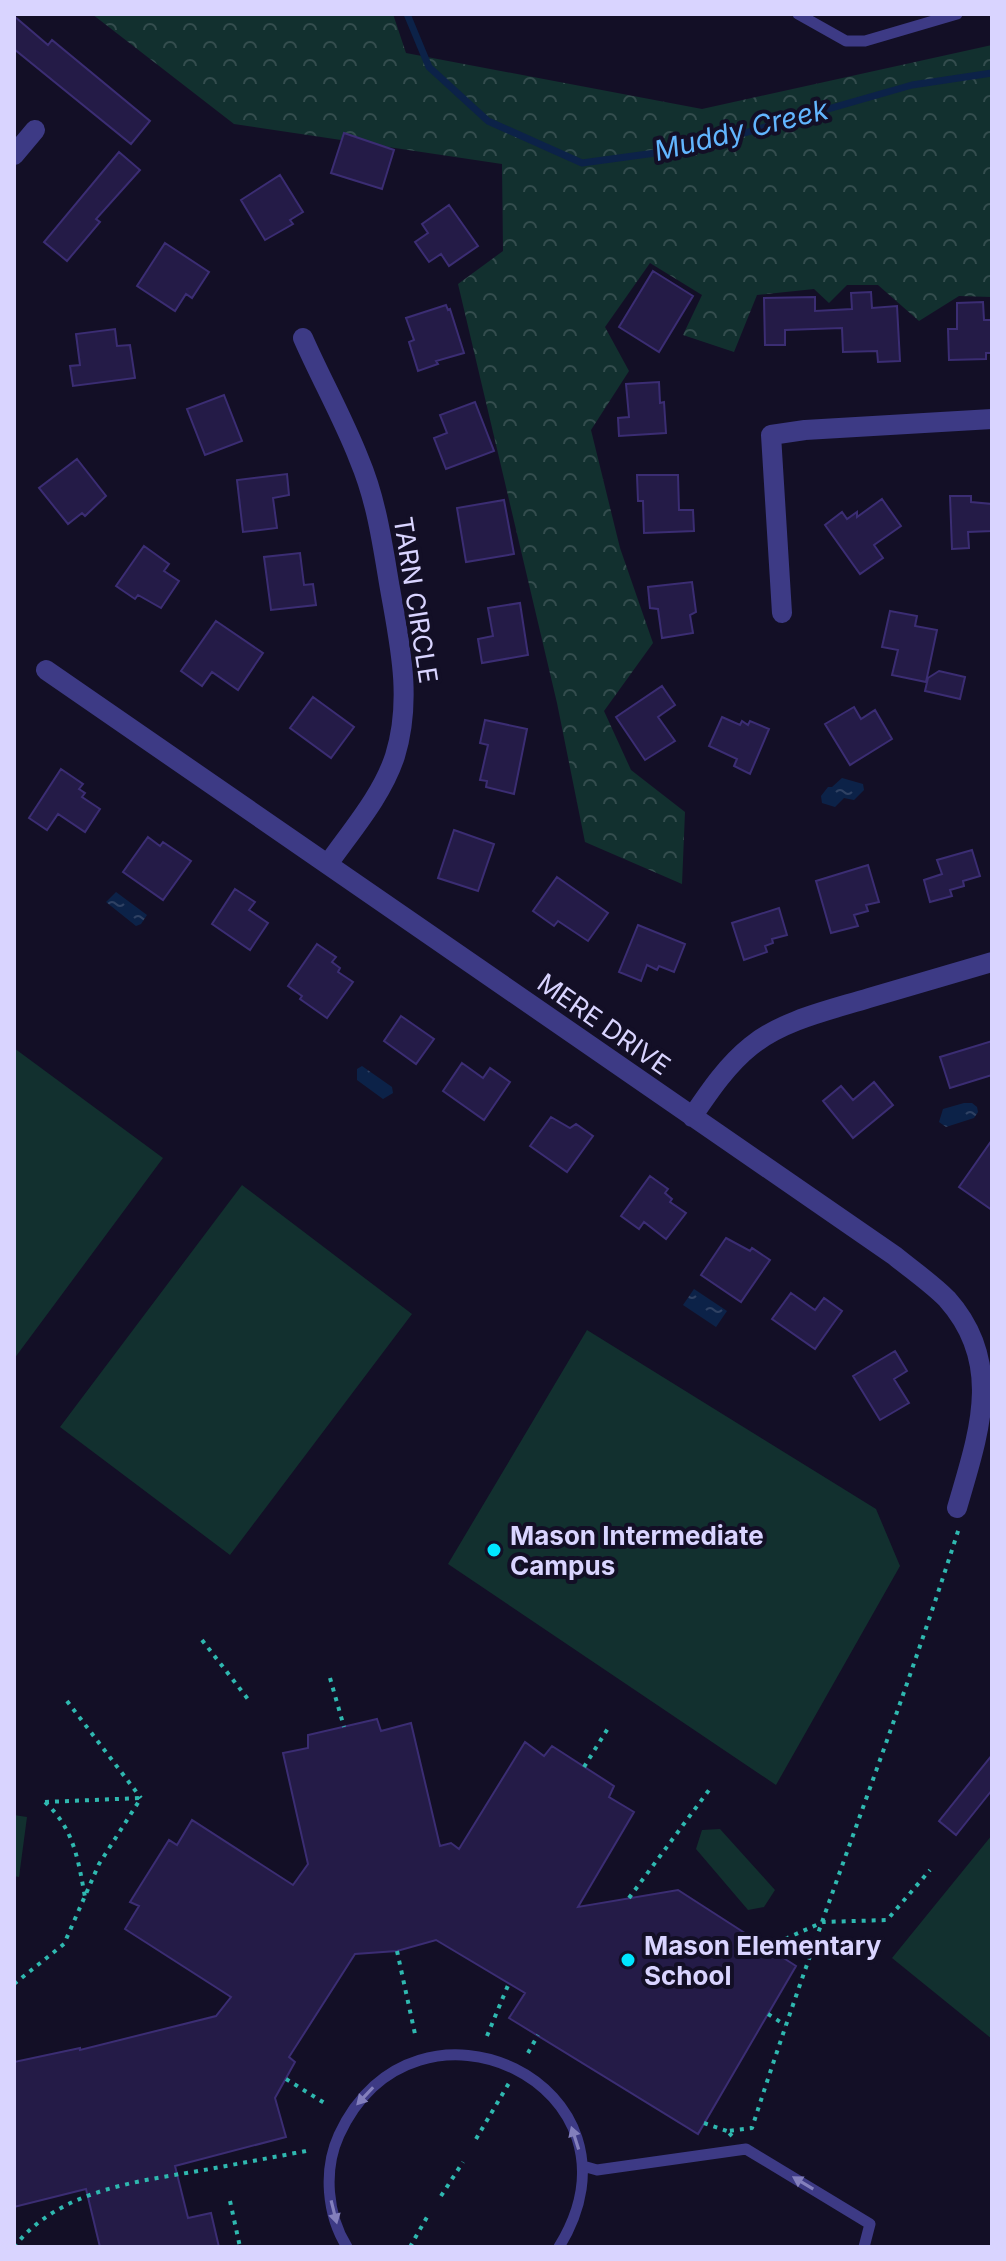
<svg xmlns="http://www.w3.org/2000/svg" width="1006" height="2261" viewBox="0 0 1006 2261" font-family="Inter,sans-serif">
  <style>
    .green { fill: #12302f }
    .forest { fill: url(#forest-crowns) }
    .water { fill: url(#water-ripples) }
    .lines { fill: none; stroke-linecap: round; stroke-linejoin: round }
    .stream { stroke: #0c2248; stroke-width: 7 }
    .building { fill: #241b47; stroke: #3b2d73; stroke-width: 2 }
    .path { stroke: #2fb8b0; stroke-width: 4; stroke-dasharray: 4 6; stroke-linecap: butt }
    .service { stroke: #3d3a85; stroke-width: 11 }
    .minor { stroke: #3d3a85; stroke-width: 20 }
    .oneway { fill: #837fbc }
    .poi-dot { fill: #00e5ff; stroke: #130f26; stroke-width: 3 }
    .labels { text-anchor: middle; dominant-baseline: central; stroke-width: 8; stroke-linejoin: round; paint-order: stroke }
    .street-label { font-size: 26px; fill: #d9d4ff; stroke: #130f26 }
    .poi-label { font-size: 26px; font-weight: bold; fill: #d9d4ff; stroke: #130f26; text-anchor: start }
    .water-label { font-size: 28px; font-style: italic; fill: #62b6ff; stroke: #130f26 }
  </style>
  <defs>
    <pattern id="forest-crowns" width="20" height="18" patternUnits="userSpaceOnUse" patternTransform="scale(2)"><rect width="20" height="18" fill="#12302f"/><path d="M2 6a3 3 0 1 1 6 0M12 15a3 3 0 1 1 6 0" fill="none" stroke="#344d4e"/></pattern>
    <pattern id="water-ripples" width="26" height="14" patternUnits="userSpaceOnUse" patternTransform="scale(2)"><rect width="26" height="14" fill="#0c2248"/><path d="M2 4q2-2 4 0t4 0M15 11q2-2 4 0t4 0" fill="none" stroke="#2f4163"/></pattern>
  </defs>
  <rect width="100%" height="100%" fill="#130f26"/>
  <path class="green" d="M14,1048L163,1158L14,1359Z
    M242,1185L412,1314L230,1555L60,1427Z
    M587,1330L876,1509L900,1566L776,1785L448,1564Z
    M14,1815L27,1817L19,1877L14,1876Z
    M720,1829L775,1890L764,1907L748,1910L696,1849L702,1830Z
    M992,1835V2039L892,1958Z"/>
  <path class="forest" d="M92,14H393L406,53L702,109L992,45V297L959,296L919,321L878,285H847L829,303L814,289L757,295L734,352L683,335L702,295L650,263L605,327L629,371L591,430L620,548L653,643L604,711L631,770L685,812L682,884L585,842L557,703L458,284L503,251L502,164L234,124Z"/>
  <path class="water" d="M842,778L863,784L864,790L854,800L844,798L835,807L822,803L821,796L828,787H832Z
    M116,892L147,915L141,924L136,926L106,902Z
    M362,1066L392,1087L393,1093L383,1099L357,1080V1069Z
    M964,1103H972L977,1107L978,1112L974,1118L946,1127L939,1122L943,1109Z
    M694,1289L727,1311L716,1327L683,1305Z"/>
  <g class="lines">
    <path class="stream" d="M407,14L429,67L488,121L582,163L692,148L912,85L992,73"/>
  </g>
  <path class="building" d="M14,16L48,45L52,40L150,121L131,144L14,49Z
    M344,133L394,150L382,189L331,173Z
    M119,152L140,170L96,219L100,222L67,261L44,242Z
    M280,175L303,212L290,220L293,224L265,240L241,200Z
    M449,205L478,246L449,266L441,254L429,262L415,242L428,233L422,224Z
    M165,243L209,272L192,298L186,294L175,311L137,286Z
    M653,271L693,296L659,352L619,327Z
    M871,292L872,308L897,306L900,361L878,362L877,351L843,352L842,328L785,330V345H765L764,298L815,297V311L852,309L851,293Z
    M983,302L984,320H992V353H986V359L949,360L948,329H957V303Z
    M446,305L448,310L450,309L464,353L436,361L438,364L418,371L409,342L414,340L406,318Z
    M115,329L117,346L130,345L135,378L73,386L70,366L80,365L76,334Z
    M659,382L660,403L664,402L666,433L619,436L618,418L629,417L626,384Z
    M224,395L242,441L205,455L187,409Z
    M475,402L494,451L446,469L434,438L447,433L440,415Z
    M77,459L106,496L85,516L82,513L68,524L39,488Z
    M287,474L289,495L273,498L277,528L243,532L237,480Z
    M637,475H678L679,510H693L694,531L644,533L643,501H638Z
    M950,496H971V502L992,504V531L968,532L969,548L952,549Z
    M882,499L901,526L874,545L883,558L860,574L825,525L842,512L847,519L857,512V517Z
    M504,500L514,554L466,562L457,508Z
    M144,546L169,564L164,571L179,581L161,608L138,595L135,599L116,586Z
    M300,553L304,585L313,584L316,605L271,610L264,557Z
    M692,582L696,612L690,615L693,633L662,638L658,609L650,608L648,587Z
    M520,603L528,655L482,663L478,639L493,636L488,608Z
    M890,611L917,616L915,626L937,630L926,682L892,675L898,650L882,647Z
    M216,621L263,653L238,690L212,672L202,686L181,671Z
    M939,671L965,677L960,699L925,691L928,678Z
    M662,686L675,705L658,717L675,741L645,760L616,717Z
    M313,697L354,727L331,758L290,728Z
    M854,707L861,719L875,710L892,739L850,765L825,724Z
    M722,717L740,725L742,721L748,725L750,721L769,729L750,774L734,766L737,759L709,746Z
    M485,720L527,729L514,794L486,787L487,781L480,780L488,745L480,743Z
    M61,769L83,784L79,789L85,793L82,797L100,809L85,832L58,814L47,830L29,818Z
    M454,830L494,844L478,891L438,878Z
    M148,837L160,846L163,842L191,861L163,900L123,872Z
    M972,850L980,876L963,881L964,886L950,890L952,896L930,902L924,880L942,874L937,860Z
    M868,865L879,902L866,905L868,911L854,915L858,926L831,933L816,881Z
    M557,877L608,913L588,941L558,921L554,926L533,911Z
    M235,889L255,902L249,910L268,923L250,950L212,924Z
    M779,908L787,935L772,939L773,943L765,946L767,952L744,960L732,923Z
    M638,925L685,944L674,972L659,966L657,970L647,965L641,981L619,972Z
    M317,944L336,957L332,962L340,968L338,972L353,982L327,1018L300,999L302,996L288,986Z
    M401,1016L434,1039L416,1064L384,1041Z
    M992,1041V1075L950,1088L940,1057Z
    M462,1063L483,1078L490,1068L510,1082L484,1120L443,1091Z
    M874,1082L893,1105L853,1138L823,1101L841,1086L853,1100Z
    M551,1117L570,1128L576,1124L593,1136L567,1172L530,1146Z
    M992,1140V1210L959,1187Z
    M650,1176L668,1189L665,1193L672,1199L670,1202L686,1213L666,1239L644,1222L639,1229L621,1216Z
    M726,1238L750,1251L752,1248L770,1260L741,1302L701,1275Z
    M791,1293L815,1310L824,1298L842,1311L815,1349L772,1319Z
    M895,1351L907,1371L894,1379L909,1403L880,1420L853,1376Z
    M377,1719L381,1731L411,1723L440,1846L451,1843L459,1849L525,1742L544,1756L552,1746L614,1786L609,1797L634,1812L578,1907L678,1890L796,1966L698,2134L509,2018L525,1993L436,1940L397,1951L355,1954L289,2057L295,2062L275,2098L286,2137L175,2166L188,2218L211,2213L219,2247H100L86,2189L14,2207V2062L80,2048V2050L216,2016L231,1997L125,1929L139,1906L130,1902L169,1840L177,1845L192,1820L293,1885L308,1864L283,1753L308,1748V1735Z
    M992,1755V1790L956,1835L939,1821Z"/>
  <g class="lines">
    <path class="path" d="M202,1640L251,1703
      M330,1678L344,1727
      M67,1701L141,1798
      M584,1767L610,1725
      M45,1802C74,1829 78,1859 85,1897
      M45,1802L141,1798
      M629,1898L709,1790
      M767,1947L823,1922L887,1920L930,1870
      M397,1951L415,2034
      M14,1984L64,1944L99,1864L141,1798
      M768,2014L785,2025
      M487,2036L509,1983
      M528,2053L538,2035
      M286,2079L326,2104
      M704,2123L727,2131
      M732,2136L727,2131L752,2128C816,1927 895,1730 959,1528
      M476,2139L509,2083
      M441,2196L463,2162
      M230,2201L240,2247
      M14,2247C60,2188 142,2181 210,2169C242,2163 274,2157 306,2151
      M410,2247L427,2217"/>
    <path class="service" d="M798,14L846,41H865L957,14
      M583,2166L597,2170L746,2149L870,2224L864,2247
      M347,2247C327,2215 323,2170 339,2135C415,1970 658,2086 559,2247"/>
    <path class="minor" d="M14,155L35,130
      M303,338C321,379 343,418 359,459C376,499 382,541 389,583C399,641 413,698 395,756C382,796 351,831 328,864
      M782,613L771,435L805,430L992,419
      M46,670L895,1256C912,1270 931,1283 947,1299C1005,1364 978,1435 957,1508
      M692,1117C709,1092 727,1065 751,1046C783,1020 830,1010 869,998C910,986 951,974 992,962"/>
  </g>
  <defs><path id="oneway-solid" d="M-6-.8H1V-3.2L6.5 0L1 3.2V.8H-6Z" transform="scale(2)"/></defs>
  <g class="oneway">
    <use href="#oneway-solid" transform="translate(365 2096) rotate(133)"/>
    <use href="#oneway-solid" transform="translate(575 2138) rotate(-108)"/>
    <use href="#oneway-solid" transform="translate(803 2183) rotate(-149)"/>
    <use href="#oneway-solid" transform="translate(334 2212) rotate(76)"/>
  </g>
  <g class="poi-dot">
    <circle cx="494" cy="1550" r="8"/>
    <circle cx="628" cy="1960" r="8"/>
  </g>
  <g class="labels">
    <g class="street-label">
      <text transform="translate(416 600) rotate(81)">TARN CIRCLE</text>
      <text transform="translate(604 1024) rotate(35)">MERE DRIVE</text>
    </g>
    <g class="poi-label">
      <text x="510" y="1535">Mason Intermediate<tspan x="510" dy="30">Campus</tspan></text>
      <text x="644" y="1945">Mason Elementary<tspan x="644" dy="30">School</tspan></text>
    </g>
    <g class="water-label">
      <text transform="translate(741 130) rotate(-14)">Muddy Creek</text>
    </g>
  </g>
  <rect width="1006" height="2261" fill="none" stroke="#d9d4ff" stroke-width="32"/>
</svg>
